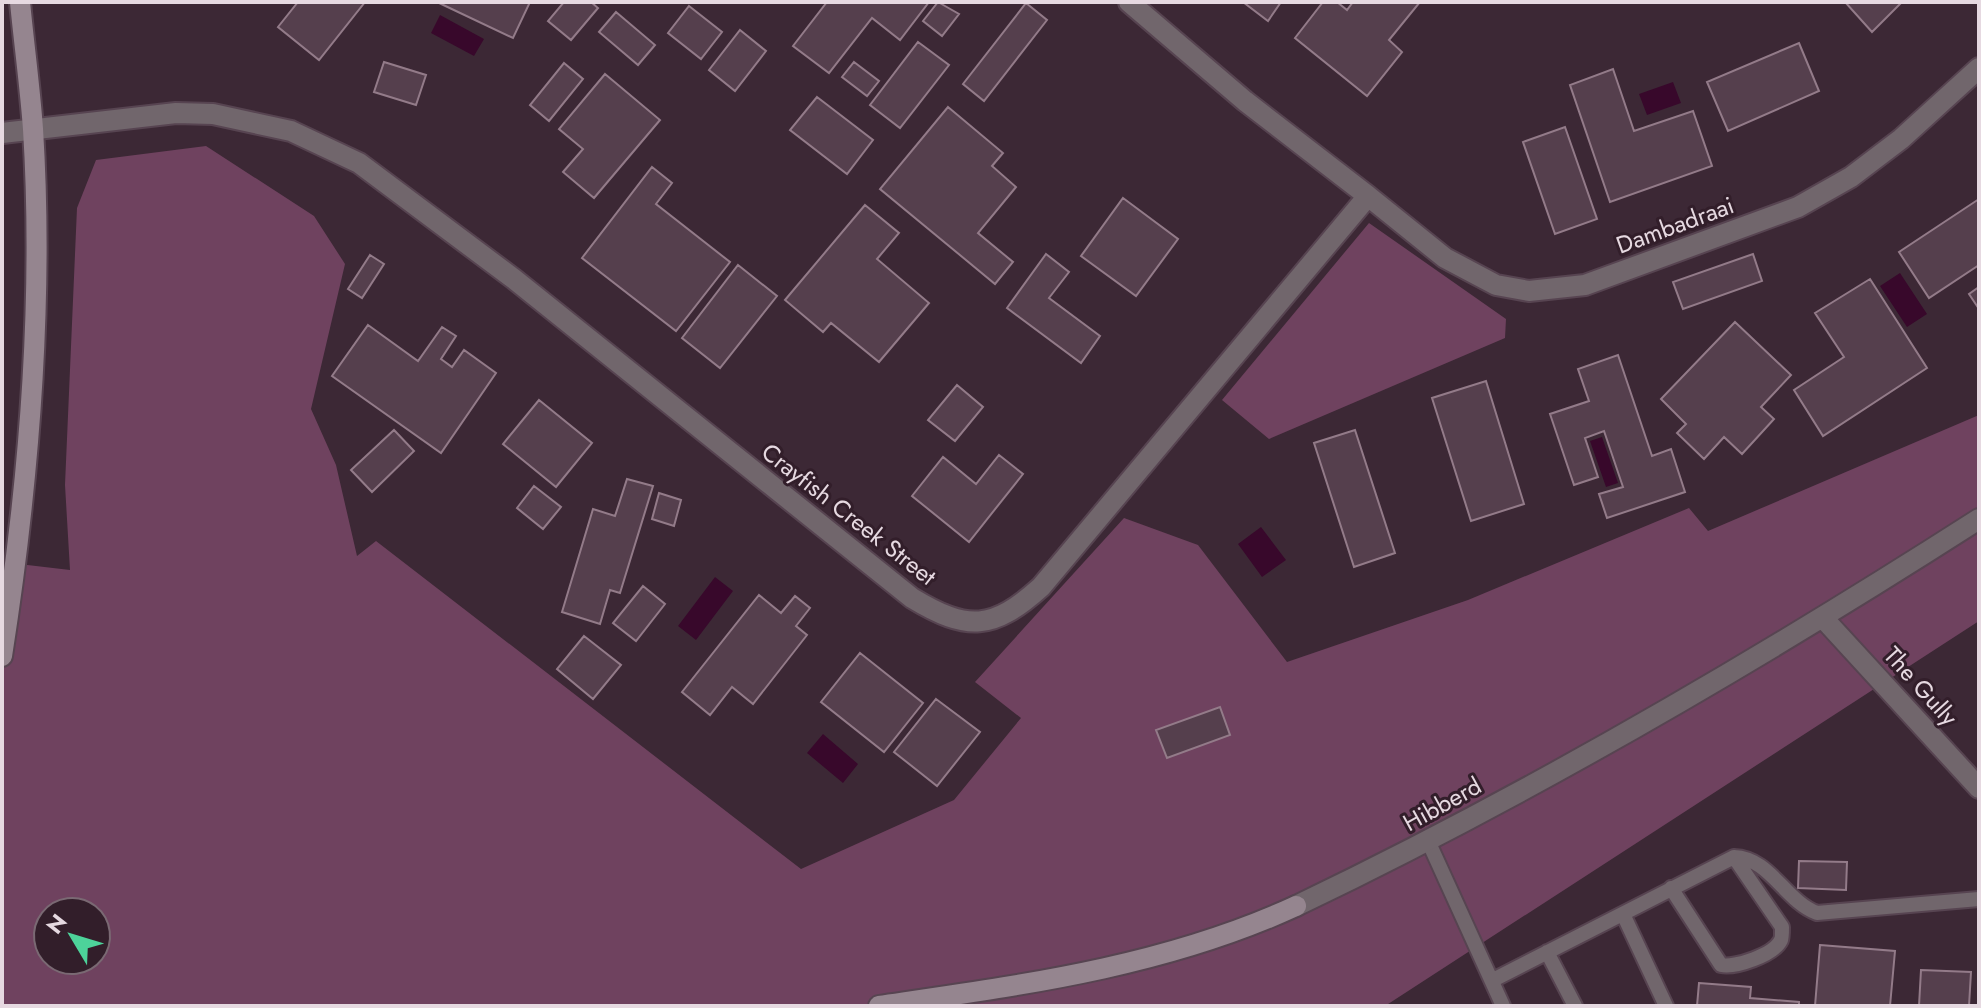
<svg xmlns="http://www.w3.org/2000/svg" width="1981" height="1008" viewBox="0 0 1981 1008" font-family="Jost,sans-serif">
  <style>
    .green { fill: #6f425f; fill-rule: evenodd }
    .water { fill: #38082b }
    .building { fill: #553f4d; stroke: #937b89; stroke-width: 2 }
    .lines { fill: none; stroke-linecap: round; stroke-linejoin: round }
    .lane-casing { stroke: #574451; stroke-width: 18 }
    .street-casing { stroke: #574451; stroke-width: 24 }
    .secondary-casing { stroke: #574451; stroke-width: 24 }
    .lane { stroke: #71666c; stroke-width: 14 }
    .street { stroke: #71666c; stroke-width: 20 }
    .secondary { stroke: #95858f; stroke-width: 20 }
    .labels { text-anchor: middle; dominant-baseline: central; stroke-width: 6; stroke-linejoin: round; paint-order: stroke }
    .street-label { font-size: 24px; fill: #e6d9e1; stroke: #321e2a }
  </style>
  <rect width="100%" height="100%" fill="#3c2835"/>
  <path class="green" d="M206,146L314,216L345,264L311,409L336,465L357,556L376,541L801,869L954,800L1021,718L975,682L1124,518L1198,545L1287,662L1468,600L1689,508L1708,531L1979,415V621L1385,1006H2V562L70,570L65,485L77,208L96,160ZM48,912H96V960H48Z
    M1369,223L1506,319L1505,338L1269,439L1222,400Z"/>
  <path class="water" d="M440,15L484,39L474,56L431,33Z
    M1673,82L1681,103L1647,115L1639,94Z
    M1900,273L1927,314L1907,327L1880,286Z
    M1602,437L1618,483L1606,487L1590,441Z
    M1261,527L1286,560L1262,577L1238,544Z
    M715,577L733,591L696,640L678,626Z
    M823,734L858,764L843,783L807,753Z"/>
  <path class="building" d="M298,2H365L319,60L278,27Z
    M437,2H530L513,38Z
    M564,2H591L598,8L571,40L548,21Z
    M827,2H929L900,40L872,18L829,73L793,46Z
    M938,2L959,14L942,36L923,21Z
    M1243,2H1281L1268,21Z
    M1323,2H1337L1347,10L1353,2H1420L1389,40L1402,52L1367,96L1295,38Z
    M1845,2H1902L1872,32Z
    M1026,3L1047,20L984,101L963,84Z
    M689,6L722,32L701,59L668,33Z
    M616,12L655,45L638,65L599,32Z
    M740,30L766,51L735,91L709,70Z
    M918,42L949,65L900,128L870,105Z
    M1799,43L1819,91L1728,131L1707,82Z
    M384,62L426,75L416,105L374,92Z
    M854,62L879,81L867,96L842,77Z
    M564,63L583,79L549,121L530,105Z
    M1613,69L1634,131L1693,111L1712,166L1610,202L1570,85Z
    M605,74L660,120L594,198L563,172L583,149L559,129Z
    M817,97L873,140L847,174L790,130Z
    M948,107L1003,153L992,166L1016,187L978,233L1013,262L995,284L880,189Z
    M1565,127L1597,219L1555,234L1523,142Z
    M652,167L672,183L656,204L730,262L676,331L582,258Z
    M1123,198L1178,239L1136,296L1081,256Z
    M1979,199V265L1929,298L1899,252Z
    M865,205L899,233L877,259L929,303L879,362L831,323L823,332L785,300Z
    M1046,254L1069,272L1049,298L1100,336L1081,363L1007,308Z
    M1753,254L1762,281L1683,309L1673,282Z
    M370,255L384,264L362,298L348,289Z
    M738,265L777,296L720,368L682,338Z
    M1870,279L1927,368L1823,436L1794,390L1844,357L1815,313Z
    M1979,287V309L1969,294Z
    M1735,322L1791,375L1761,407L1774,419L1742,454L1724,437L1704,459L1677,433L1686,424L1661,399Z
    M368,325L418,361L442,327L456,336L441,359L452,367L464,350L496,373L441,453L332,376Z
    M1618,355L1652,456L1671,449L1685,492L1607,518L1599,494L1623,487L1604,431L1585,438L1598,477L1574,485L1550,414L1589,401L1578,369Z
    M1486,381L1524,504L1471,521L1432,398Z
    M957,385L983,407L955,441L928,420Z
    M539,400L592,443L556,487L503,444Z
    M394,430L414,451L372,492L351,470Z
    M1355,430L1395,553L1354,567L1314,443Z
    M999,455L1023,474L969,542L912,496L943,457L976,484Z
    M627,479L653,486L620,593L610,590L600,624L562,612L593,509L615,516Z
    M534,486L561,507L543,529L517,508Z
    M659,493L681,500L674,526L652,519Z
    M643,586L665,604L636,641L613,623Z
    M759,595L781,613L795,596L810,608L796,626L807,635L753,704L732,687L710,715L682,692Z
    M584,636L621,665L593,699L557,669Z
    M860,653L923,703L884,752L821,702Z
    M936,699L980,732L937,786L894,752Z
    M1220,707L1230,735L1167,758L1156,730Z
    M1799,861L1847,862L1846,890L1798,888Z
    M1820,945L1895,951L1890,1006H1815Z
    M1921,970L1971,972L1969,1006H1919Z
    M1699,983L1751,987L1750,998L1799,1002V1006H1697Z"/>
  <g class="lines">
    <g class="lane-casing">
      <path id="lane" d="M1429,843L1503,1006
        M1671,888L1721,965C1735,968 1774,955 1781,940C1782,938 1782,929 1782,927L1734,857
        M1623,914L1666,1006
        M1547,952L1575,1006
        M1493,980L1734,857C1770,858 1785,901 1817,913L1979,899"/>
    </g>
    <g class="street-casing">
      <path id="street" d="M2,133L176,113L213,114L291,131L359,163L514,279L912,598C968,632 993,630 1041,587L1368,196L1245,101L1129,2
        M1368,196L1445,258L1496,285L1529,291L1585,285L1798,207L1851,177L1901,139L1979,68
        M1824,619L1979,788
        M1296,906C1532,793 1759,660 1979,519"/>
    </g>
    <g class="secondary-casing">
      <path id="secondary" d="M2,656C29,483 44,304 33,129C30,87 24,44 20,2
        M879,1006C1022,985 1163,967 1296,906"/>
    </g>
    <use href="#lane" class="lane"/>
    <use href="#street" class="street"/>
    <use href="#secondary" class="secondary"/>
  </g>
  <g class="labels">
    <g class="street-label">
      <text transform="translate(1675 225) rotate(-20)">Dambadraai</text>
      <text transform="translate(849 514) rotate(38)">Crayfish Creek Street</text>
      <text transform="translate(1921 686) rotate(48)">The Gully</text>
      <text transform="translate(1442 804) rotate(-29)">Hibberd</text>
    </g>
  </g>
  <rect width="1981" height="1008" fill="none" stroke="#e6d9e1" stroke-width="8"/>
  <g transform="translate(72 936) rotate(308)"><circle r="38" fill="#321e2a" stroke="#7a6973" stroke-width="2"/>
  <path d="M0-6L14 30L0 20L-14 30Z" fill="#4dd39a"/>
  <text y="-12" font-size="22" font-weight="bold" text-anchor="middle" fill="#e6d9e1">N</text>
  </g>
</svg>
